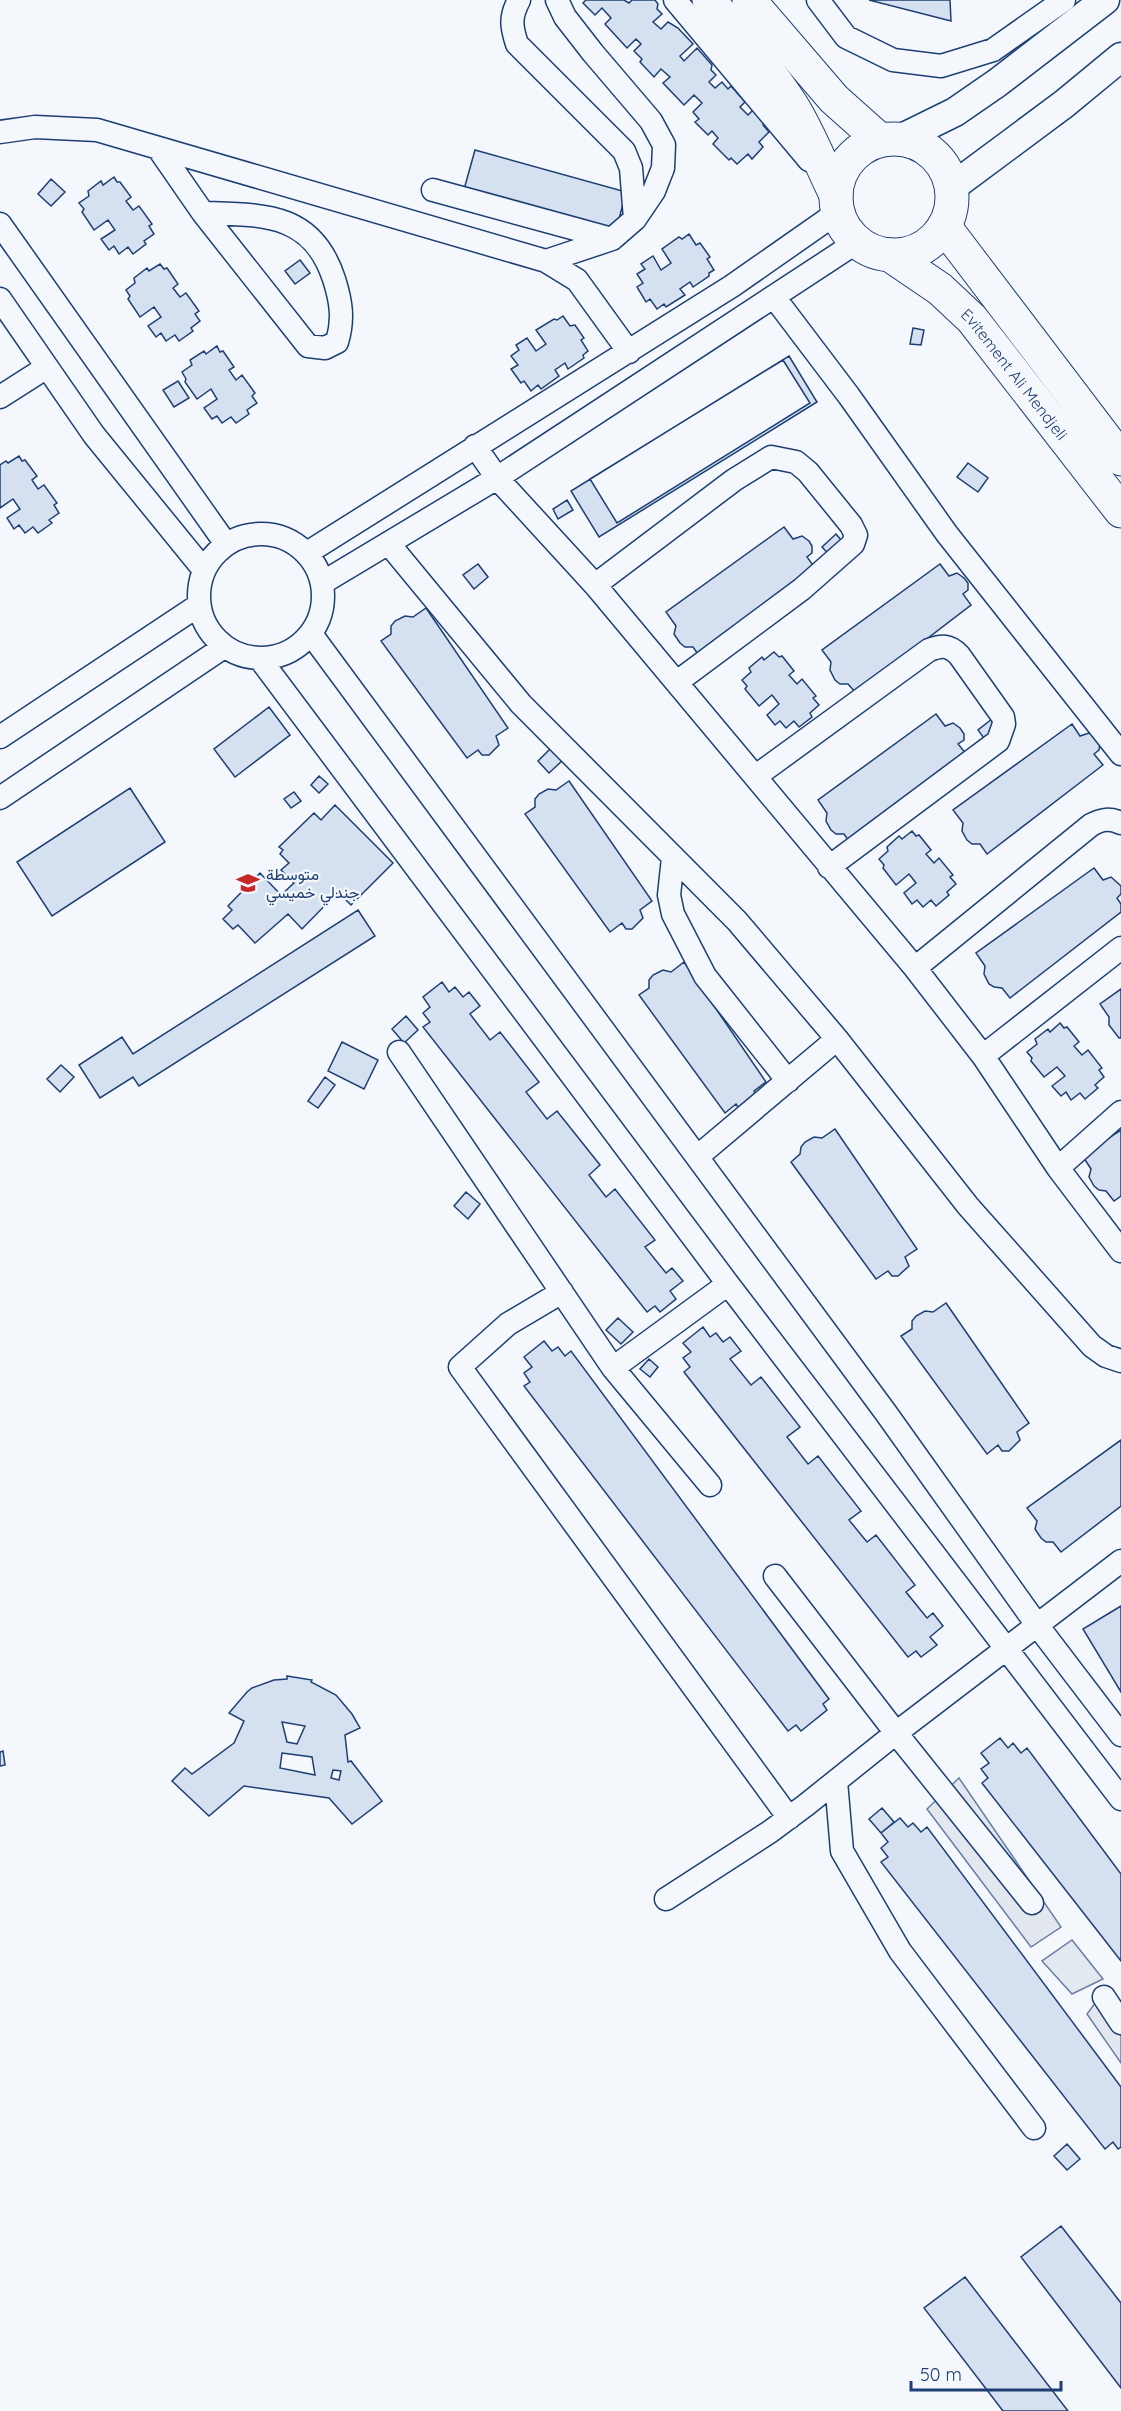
<svg xmlns="http://www.w3.org/2000/svg" width="1121" height="2411" viewBox="0 0 1121 2411" font-family="Quicksand,Vazirmatn,sans-serif">
  <style>
    .green { fill: #e3e9f0; stroke: #687fa3; stroke-width: 1.5 }
    .parking { fill: #e3e8f0; stroke: #687fa3; stroke-width: 1.5 }
    .building { fill: #d5e0f0; stroke: #1d3f73; stroke-width: 1.5; fill-rule: evenodd }
    .lines { fill: none; stroke-linecap: round; stroke-linejoin: round }
    .minor-casing { stroke: #1d3f73; stroke-width: 25 }
    .major-casing { stroke: #1d3f73; stroke-width: 31 }
    .highway-casing { stroke: #1d3f73; stroke-width: 35 }
    .minor { stroke: #f4f7fb; stroke-width: 22 }
    .major { stroke: #f4f7fb; stroke-width: 28 }
    .highway { stroke: #f4f7fb; stroke-width: 33 }
    .labels { text-anchor: middle; dominant-baseline: central; stroke-width: 4.5; stroke-linejoin: round; paint-order: stroke }
    .street-label { font-size: 16px; fill: #1d3f73; stroke: #f4f7fb }
    .poi-label { font-size: 16px; fill: #1d3f73; stroke: #f4f7fb; text-anchor: start }
  </style>
  <rect width="100%" height="100%" fill="#f4f7fb"/>
  <path class="green" d="M1072,1940L1103,1979L1072,1994L1042,1961Z"/>
  <path class="parking" d="M959,1778L1061,1927L1031,1947L927,1809Z
    M1108,1986L1121,2003V2063L1087,2014Z"/>
  <path class="building" d="M586,0H624L629,3L632,0H655L658,4L657,9L662,14L653,22L661,29L668,22L678,28L693,44L680,56L684,61L697,48L712,65L711,70L716,75L709,82L715,88L722,82L728,89L731,86L745,102L740,107L748,115L753,110L765,123L763,125L769,132L759,142L763,147L752,159L748,154L737,164L731,158L729,160L713,144L718,138L712,131L708,135L695,122L699,119L693,112L702,103L694,95L684,105L663,83L670,77L661,69L654,77L640,62L642,59L634,51L641,44L636,39L627,48L605,24L611,18L602,8L595,15L583,3Z
    M869,0H950L951,21Z
    M475,150L626,192L615,235L463,193Z
    M114,177L117,182H120L131,197L126,201L133,210L139,206L152,224L149,226L154,234L144,241L146,244L133,254L128,247L119,254L114,246L109,250L101,239L115,230L108,220L94,230L82,212L84,209L79,203L89,196L88,191L101,181L103,185Z
    M51,179L65,192L51,206L38,194Z
    M689,234L696,245L700,243L710,257L707,259L714,270L709,273V276L693,287L690,282L680,289L685,295L666,307L664,304L657,309L650,299L646,302L637,287L643,283L637,274L645,269L641,264L653,256L661,270L671,263L662,249L679,237L682,239Z
    M300,260L310,273L295,284L285,271Z
    M160,264L164,269L167,268L178,284L173,288L180,297L186,293L199,311L195,314L200,321L191,328L193,331L179,341L175,335L166,341L161,333L156,337L148,326L161,317L154,307L140,317L128,299L130,296L126,290L135,283L134,278L147,268L149,271Z
    M563,316L570,326L575,325L584,338L581,340L588,351L583,355L584,358L568,369L565,363L555,370L559,376L541,389L538,385L531,391L524,381L521,383L511,369L518,365L511,356L519,350L516,345L527,338L536,351L546,344L536,330L554,319L557,320Z
    M913,328L924,330L921,345L910,344Z
    M217,346L220,352L223,351L234,367L229,370L236,380L242,375L255,393L252,396L257,403L247,410L249,414L236,423L231,417L222,423L217,416L212,419L204,408L217,399L211,389L197,399L185,382L186,379L182,372L192,365L190,360L204,351L206,354Z
    M789,356L817,402L599,537L571,491Z
    M783,360L810,403L617,523L590,479Z
    M178,381L189,398L174,407L163,390Z
    M19,456L22,461L25,460L37,476L32,480L38,489L44,485L57,503L54,505L59,513L49,520L52,523L38,533L33,527L25,533L19,525L14,529L7,518L20,509L13,499L0,508V465L6,461L8,463Z
    M968,463L988,478L978,492L957,477Z
    M567,500L573,510L558,519L553,509Z
    M784,527L793,539L802,536L809,541L812,546V553L807,557L815,568L700,657L693,647H685L680,643L674,634L676,626L666,612Z
    M836,534L847,547L834,560L822,547Z
    M478,564L488,577L474,589L463,575Z
    M940,564L949,576L957,573L964,578L968,583V590L963,594L971,605L856,693L848,684H840L835,680L830,670L831,662L822,650Z
    M426,608L508,728L496,736L499,745L489,755H482L478,750L467,758L381,641L391,634V626L395,621L405,616L413,617Z
    M774,652L779,657L782,656L794,671L789,675L797,684L802,679L816,696L813,698L819,705L810,713L812,717L799,727L794,721L786,728L780,721L775,725L767,715L779,704L772,695L759,706L745,689L747,686L742,680L751,672L749,668L762,657L764,660Z
    M269,707L290,735L235,777L214,749Z
    M936,714L945,726L953,723L960,728L964,734V740L958,744L967,755L851,844L844,834H836L831,830L826,821L827,813L818,800Z
    M992,719L1000,730L986,741L978,730Z
    M1072,724L1080,736L1089,733L1096,738L1100,743L1099,750L1094,754L1103,765L987,854L980,844H972L967,840L962,831L963,823L953,810Z
    M551,748L563,760L549,773L538,761Z
    M319,776L328,784L319,793L311,785Z
    M569,781L652,901L640,910L643,918L632,929H626L622,923L610,932L525,814L535,807V799L539,794L548,789L556,790Z
    M130,788L165,842L52,916L17,862Z
    M294,792L301,801L291,808L284,799Z
    M335,805L393,863L351,905L338,892L302,929L288,914L255,943L238,925L233,929L223,919L232,910L228,906L260,873L281,895L294,883L281,870L289,863L280,854L283,850L279,847L314,813L321,820Z
    M912,831L916,836L919,835L931,850L926,854L934,863L939,858L953,875L950,877L956,884L947,892L949,895L936,906L931,900L923,907L917,900L912,904L904,893L916,883L909,874L896,885L883,868L884,865L879,859L888,851L887,847L899,836L902,839Z
    M1094,868L1103,880L1111,877L1121,886V894L1117,898L1121,904V912L1010,998L1002,988L994,987L989,984L984,974L985,966L976,953Z
    M358,910L375,936L139,1086L133,1077L100,1098L79,1065L122,1037L133,1054Z
    M684,962L766,1082L754,1091L757,1100L740,1110L736,1104L725,1113L639,995L649,988V980L653,975L663,970L671,972Z
    M442,982L449,992L455,987L463,997L469,992L480,1006L470,1014L490,1040L500,1032L539,1082L526,1092L547,1119L557,1111L600,1165L589,1175L606,1197L615,1189L655,1240L645,1247L666,1273L672,1268L683,1281L670,1291L676,1299L660,1312L655,1306L647,1312L423,1027L430,1022L423,1013L430,1007L423,997Z
    M1121,989V1038H1119L1109,1025V1017L1100,1004Z
    M406,1016L418,1030L404,1043L392,1029Z
    M1060,1023L1064,1028L1067,1027L1079,1042L1074,1046L1082,1055L1088,1050L1102,1068L1099,1070L1104,1077L1095,1085L1098,1088L1085,1099L1080,1093L1071,1100L1066,1092L1061,1096L1052,1086L1065,1076L1057,1067L1044,1077L1031,1061L1032,1058L1027,1052L1037,1044L1035,1039L1048,1029L1050,1032Z
    M342,1042L378,1060L364,1089L328,1071Z
    M61,1065L74,1077L60,1092L47,1079Z
    M325,1077L335,1085L318,1108L308,1101Z
    M835,1129L917,1249L905,1257L909,1266L898,1276H892L888,1271L876,1279L791,1162L800,1154L801,1147L805,1142L814,1137L822,1138Z
    M1121,1130V1196L1114,1201L1106,1191L1099,1190L1094,1186L1089,1177L1091,1169L1082,1155Z
    M466,1192L480,1204L468,1219L454,1206Z
    M946,1303L1029,1423L1017,1432L1020,1440L1009,1451H1002L998,1445L987,1454L901,1336L912,1329V1321L916,1316L925,1311L933,1312Z
    M618,1318L633,1332L621,1344L606,1330Z
    M703,1327L710,1337L716,1333L723,1342L730,1337L741,1351L730,1359L751,1385L761,1377L800,1427L787,1437L808,1464L818,1456L861,1511L849,1520L867,1542L876,1535L915,1585L906,1592L927,1618L933,1613L943,1626L930,1637L937,1645L921,1657L916,1651L908,1657L684,1372L690,1367L683,1358L691,1352L683,1343Z
    M544,1341L552,1351L558,1347L565,1356L571,1351L829,1699L823,1704L827,1710L801,1731L796,1725L788,1731L524,1386L530,1382L524,1373L532,1367L524,1357Z
    M649,1359L658,1367L650,1377L640,1369Z
    M1121,1440V1506L1061,1552L1053,1542H1046L1041,1538L1035,1529L1037,1521L1027,1508Z
    M1121,1606V1692L1083,1629Z
    M287,1676L312,1680L311,1682L336,1695L352,1714L359,1726L360,1728L345,1735L348,1762L351,1761L382,1801L352,1824L329,1798L244,1786L209,1816L172,1781L185,1768L192,1774L234,1743L244,1721L229,1713L247,1692L252,1688L274,1680L287,1679ZM282,1722L305,1726L297,1744L287,1742ZM282,1753L312,1757L315,1775L280,1768ZM333,1770L341,1771L339,1780L331,1778Z
    M1000,1738L1008,1748L1013,1743L1021,1753L1027,1748L1121,1874V1961L982,1783L988,1778L981,1769L989,1763L981,1753Z
    M3,1751L5,1765L0,1766V1752Z
    M882,1808L894,1822L881,1833L869,1819Z
    M900,1818L908,1827L913,1823L921,1832L927,1827L1121,2087V2147L1118,2149L1113,2142L1105,2149L881,1862L888,1857L881,1848L888,1842L881,1833Z
    M1067,2144L1080,2159L1067,2170L1054,2156Z
    M1061,2226L1121,2303V2388L1021,2257Z
    M965,2277L1068,2411H1003L924,2308Z"/>
  <g class="lines">
    <g class="minor-casing">
      <path id="minor" d="M519,0C510,17 511,26 517,44L624,151L631,168L635,219
        M675,0L809,160
        M818,0L846,37L893,60L941,66L993,50L1064,0
        M0,132L35,127L97,130L546,261L577,280L629,352
        M158,148L203,213L308,346L325,348L337,342C344,319 341,301 334,279C312,212 263,215 203,213
        M433,190L612,239
        M0,224L226,544
        M546,261L612,239L635,219L654,191L663,168L664,145L651,121L593,53L565,17L557,0
        M774,297L849,396L947,534L1121,754
        M0,299L94,435L204,570
        M0,397L47,367
        M475,446L497,478L595,585L915,968L983,1056L1058,1168L1121,1251
        M199 596a62 62 0 1 1 124 0a62 62 0 1 1-124 0Z
        M389,544L521,704L737,921L837,1039L968,1206L1092,1346L1106,1356L1121,1361
        M307,553L732,286L838,212
        M322,583L497,478L857,242
        M595,585L734,480L771,457L796,462L808,472L851,525L856,535L853,544L802,589L677,682
        M311,634L886,1413L1037,1625L1121,1735
        M260,659L728,1284L1121,1799
        M0,737L199,605
        M756,776L929,650C942,645 949,645 959,655L1003,717L1004,724L998,741L829,867
        M0,798L224,647
        M673,858L669,895L673,914L705,976L788,1081
        M915,968L1091,825C1102,819 1110,818 1121,823
        M399,1052L613,1368
        M983,1056L1121,948
        M697,1157L837,1039
        M1058,1168L1121,1112
        M562,1292L508,1324L460,1367L789,1818
        M710,1485L613,1368L728,1284
        M775,1576L896,1733L1032,1903
        M836,1781L842,1851L900,1951L1034,2128
        M666,1899L771,1831L806,1805L896,1733L1121,1561
        M1104,1997L1121,2023"/>
    </g>
    <g class="major-casing">
      <path id="major" d="M900,139L955,112L997,83L1105,0
        M951,188L1064,104L1121,57"/>
    </g>
    <g class="highway-casing">
      <g id="highway">
        <path d="M709,0C737,34 767,67 791,104C809,132 821,165 836,195"/>
        <path d="M749,0L834,99L880,140"/>
        <circle cx="894" cy="197" r="58"/>
        <path d="M944,226L1121,459"/>
        <path id="s1" d="M890,255L940,289L972,319L1121,511"/>
      </g>
    </g>
    <use href="#minor" class="minor"/>
    <use href="#major" class="major"/>
    <use href="#highway" class="highway"/>
  </g>
  <defs>
    <g id="school-bare" transform="scale(1.8)"><path d="M0-5L7-2L0 1L-7-2ZM-4 1L0 2.5L4 1V4Q0 6-4 4Z" fill="#c62828" stroke="#f4f7fb" stroke-width="2.5" paint-order="stroke"/></g>
  </defs>
  <g fill-rule="evenodd">
    <use href="#school-bare" x="248" y="883"/>
  </g>
  <g class="labels">
    <g class="street-label">
      <text stroke="none"><textPath href="#s1" startOffset="174">Evitement Ali Mendjeli</textPath></text>
    </g>
    <g class="poi-label">
      <text x="266" y="874">متوسطة<tspan x="266" dy="18">جندلي خميسي</tspan></text>
    </g>
  </g>
  <path d="M911 2381v9h150v-9" fill="none" stroke="#1d3f73" stroke-width="3"/>
  <text x="920" y="2381" font-size="18" fill="#1d3f73" stroke="#f4f7fb" stroke-width="4.5" paint-order="stroke">50 m</text>
</svg>
